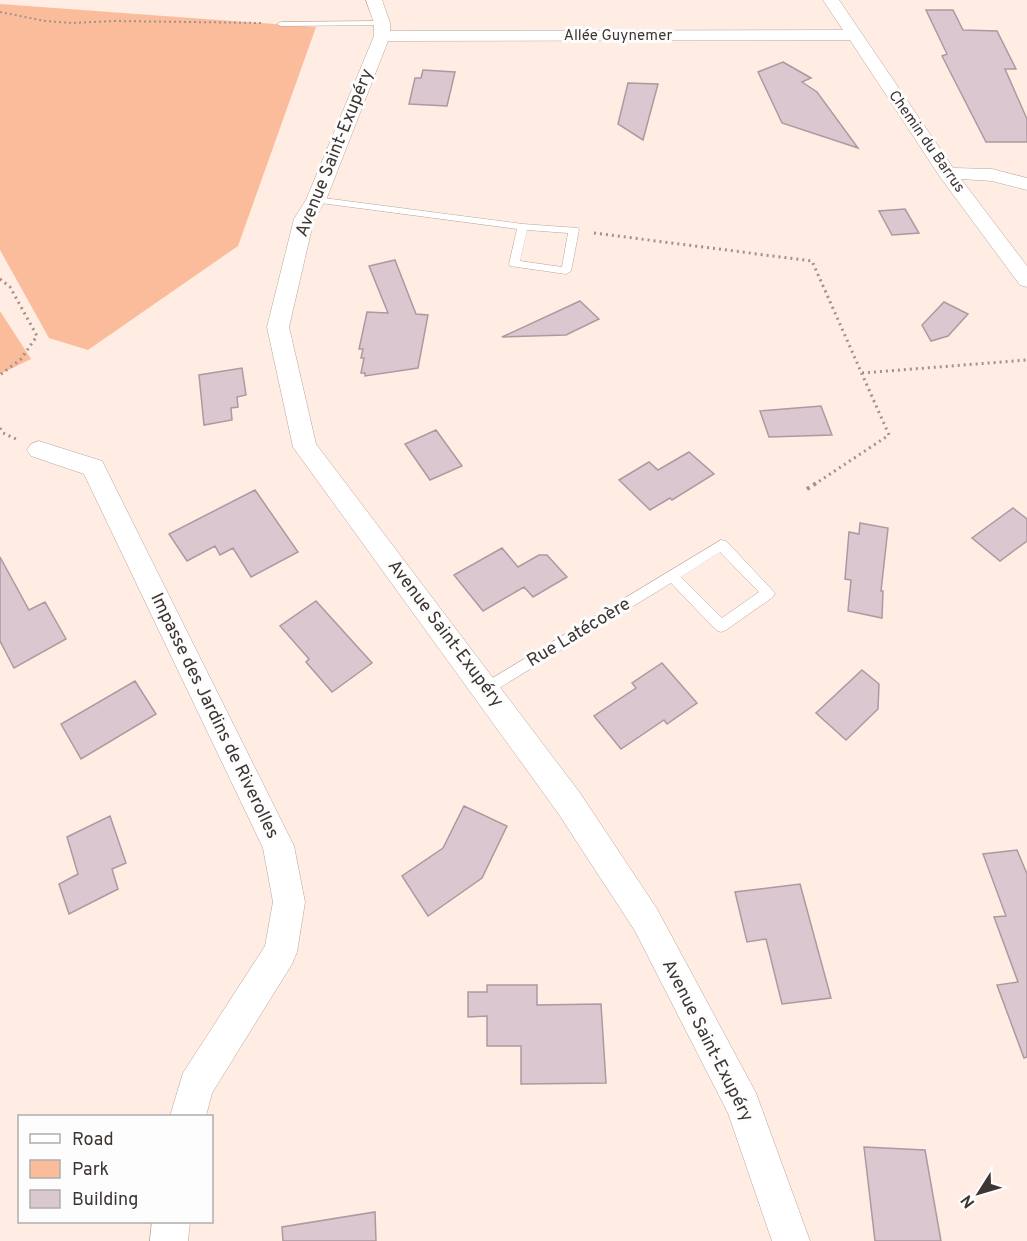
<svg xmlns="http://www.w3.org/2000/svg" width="1027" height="1241" viewBox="0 0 1027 1241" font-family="Overpass,sans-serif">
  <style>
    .green { fill: #fabc9b }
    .building { fill: #dac7cf; stroke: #ac99a1; stroke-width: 1.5 }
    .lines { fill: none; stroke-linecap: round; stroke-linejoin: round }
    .lane-casing { stroke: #b8a69d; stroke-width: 1 }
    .street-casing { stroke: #b8a69d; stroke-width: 1 }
    .path-far2 { stroke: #a0938c; stroke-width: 2; stroke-dasharray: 2 3; stroke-linecap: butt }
    .path-far1 { stroke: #a0938c; stroke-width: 3; stroke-dasharray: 2 4; stroke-linecap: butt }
    .path { stroke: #a0938c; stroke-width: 4; stroke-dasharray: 3 4.5; stroke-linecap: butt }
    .lane { fill: #fff; fill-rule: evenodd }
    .street { fill: #fff; fill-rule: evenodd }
    .labels { text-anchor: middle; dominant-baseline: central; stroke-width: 6; stroke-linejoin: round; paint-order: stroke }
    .far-street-label { font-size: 15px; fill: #3d3632; stroke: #fdfdfd }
    .street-label { font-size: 18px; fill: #3d3632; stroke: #fdfdfd }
  </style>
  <rect width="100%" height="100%" fill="#ffece2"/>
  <path class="green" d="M0,4L316,27L238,246L88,350L49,338L0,250Z
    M0,311L31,359L0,374Z"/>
  <path class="building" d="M926,10H953L963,30L997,31L1016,69H1005L1027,119V142H986L942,56L947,54Z
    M783,62L811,78L802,82L817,92L858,148L782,123L758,72Z
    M423,70L455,72L447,106L409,104L415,78H421Z
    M628,83L658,84L643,140L618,124Z
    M905,209L919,233L892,235L879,211Z
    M395,260L416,314L428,315L418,368L365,376V373H361L364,358H361L363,349H359L367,312L388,313L369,266Z
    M580,301L599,319L566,335L502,337Z
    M944,302L968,314L948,336L931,341L922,325Z
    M242,368L246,395L237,397L238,407L231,408L232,420L204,425L199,375Z
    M821,406L832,435L769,437L760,411Z
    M436,430L462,466L430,480L405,444Z
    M689,452L714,474L672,500L670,498L650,510L619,480L649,462L658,470Z
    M255,490L298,552L251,577L233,548L220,555L215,546L187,561L169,534Z
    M1013,508L1027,519V541L1000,561L972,538Z
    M860,523L888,528L881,591H883L882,618L848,611L851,580L845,579L849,532L859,534Z
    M502,548L518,567L539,555H547L567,577L533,597L524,587L483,611L454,575Z
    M0,557L29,610L45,602L66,639L14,668L0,641Z
    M316,601L372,663L332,692L306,662L309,659L280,626Z
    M662,663L697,703L667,724L664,720L621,749L594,716L636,688L632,683Z
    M862,670L879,684L878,709L846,740L816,713Z
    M135,681L156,714L81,759L61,724Z
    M464,806L507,826L482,878L428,916L402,876L443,848Z
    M110,816L126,863L112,869L118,889L69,914L59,884L78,874L67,837Z
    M1017,850L1027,874V1057L1024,1058L997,985L1018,982L994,917L1006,916L983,854Z
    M800,884L831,998L782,1004L766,939L747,942L735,892Z
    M487,985H537V1005L601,1004L606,1083L521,1084V1046H487V1016L468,1017V992H487Z
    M864,1147L925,1150L941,1241H875Z
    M375,1212L376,1241H283L282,1227Z"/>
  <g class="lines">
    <g class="lane-casing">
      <path id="lane" d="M382,21L386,23L385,25L281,26L277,24L281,22Z
        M316,197L523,224L578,228L579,230L571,271L566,274L510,266L509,264L517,229L313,202V198ZM527,230L568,233L562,267L520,261Z
        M721,540L726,541L775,593L773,597L726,630L721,632L716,630L671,583L491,693L486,695L481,693L479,689L481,685ZM720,552L759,592L722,618L681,577Z"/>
    </g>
    <g class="street-casing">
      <path id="street" d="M366,0H382L390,23V31L843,30L823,0H839L953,168L992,169L1027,178V190L992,181L961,179L1027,266V287L1020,285L940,177L850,40L388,41L326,200L314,219L289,327L316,444L580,793L657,909L756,1093L810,1241H772L728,1113L635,931L558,813L293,447L267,327L294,219L306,200L374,36V23Z
        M39,441L102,461L294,846L305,902L297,952L292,964L212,1093L206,1116H170L183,1073L265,946L273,902L263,848L84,474L31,456L27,450L31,444Z
        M152,1222H190L188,1241H150Z"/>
    </g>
    <path class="path-far2" d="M0,12L45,21L72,23L114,21L263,23"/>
    <path class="path-far1" d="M594,233L812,261L889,435L815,484
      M0,279L10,287L37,336L21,359L0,375
      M862,373L1027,360
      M0,428L3,433L16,439"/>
    <path class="path" d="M807,489L818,482"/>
    <use href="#lane" class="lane"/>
    <use href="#street" class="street"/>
  </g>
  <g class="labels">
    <g class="far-street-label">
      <text x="618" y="36">Allée Guynemer</text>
      <text transform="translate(926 142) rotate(55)">Chemin du Barrus</text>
    </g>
    <g class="street-label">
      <text transform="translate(335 153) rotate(-68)">Avenue Saint-Exupéry</text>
      <text transform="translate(579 633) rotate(-31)">Rue Latécoère</text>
      <text transform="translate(445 634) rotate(53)">Avenue Saint-Exupéry</text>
      <text transform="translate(214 716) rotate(64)">Impasse des Jardins de Riverolles</text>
      <text transform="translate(707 1041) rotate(63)">Avenue Saint-Exupéry</text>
    </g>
  </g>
  <rect x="18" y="1115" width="195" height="108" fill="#fdfdfd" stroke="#b0adac" stroke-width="1.5"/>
  <rect x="30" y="1134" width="30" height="9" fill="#ffffff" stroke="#b0adac" stroke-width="1.5"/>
  <text x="72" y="1145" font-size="18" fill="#3d3632">Road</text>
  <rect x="30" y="1160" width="30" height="18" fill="#fabc9b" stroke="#b0adac" stroke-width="1.5"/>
  <text x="72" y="1175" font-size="18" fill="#3d3632">Park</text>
  <rect x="30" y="1190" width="30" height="18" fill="#dac7cf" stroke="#b0adac" stroke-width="1.5"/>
  <text x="72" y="1205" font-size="18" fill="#3d3632">Building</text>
  <g transform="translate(979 1193) rotate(233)" stroke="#fdfdfd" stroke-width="4.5" paint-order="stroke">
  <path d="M0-4.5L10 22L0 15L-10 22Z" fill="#3d3632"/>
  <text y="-9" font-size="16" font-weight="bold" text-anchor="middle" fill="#3d3632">N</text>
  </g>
</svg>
